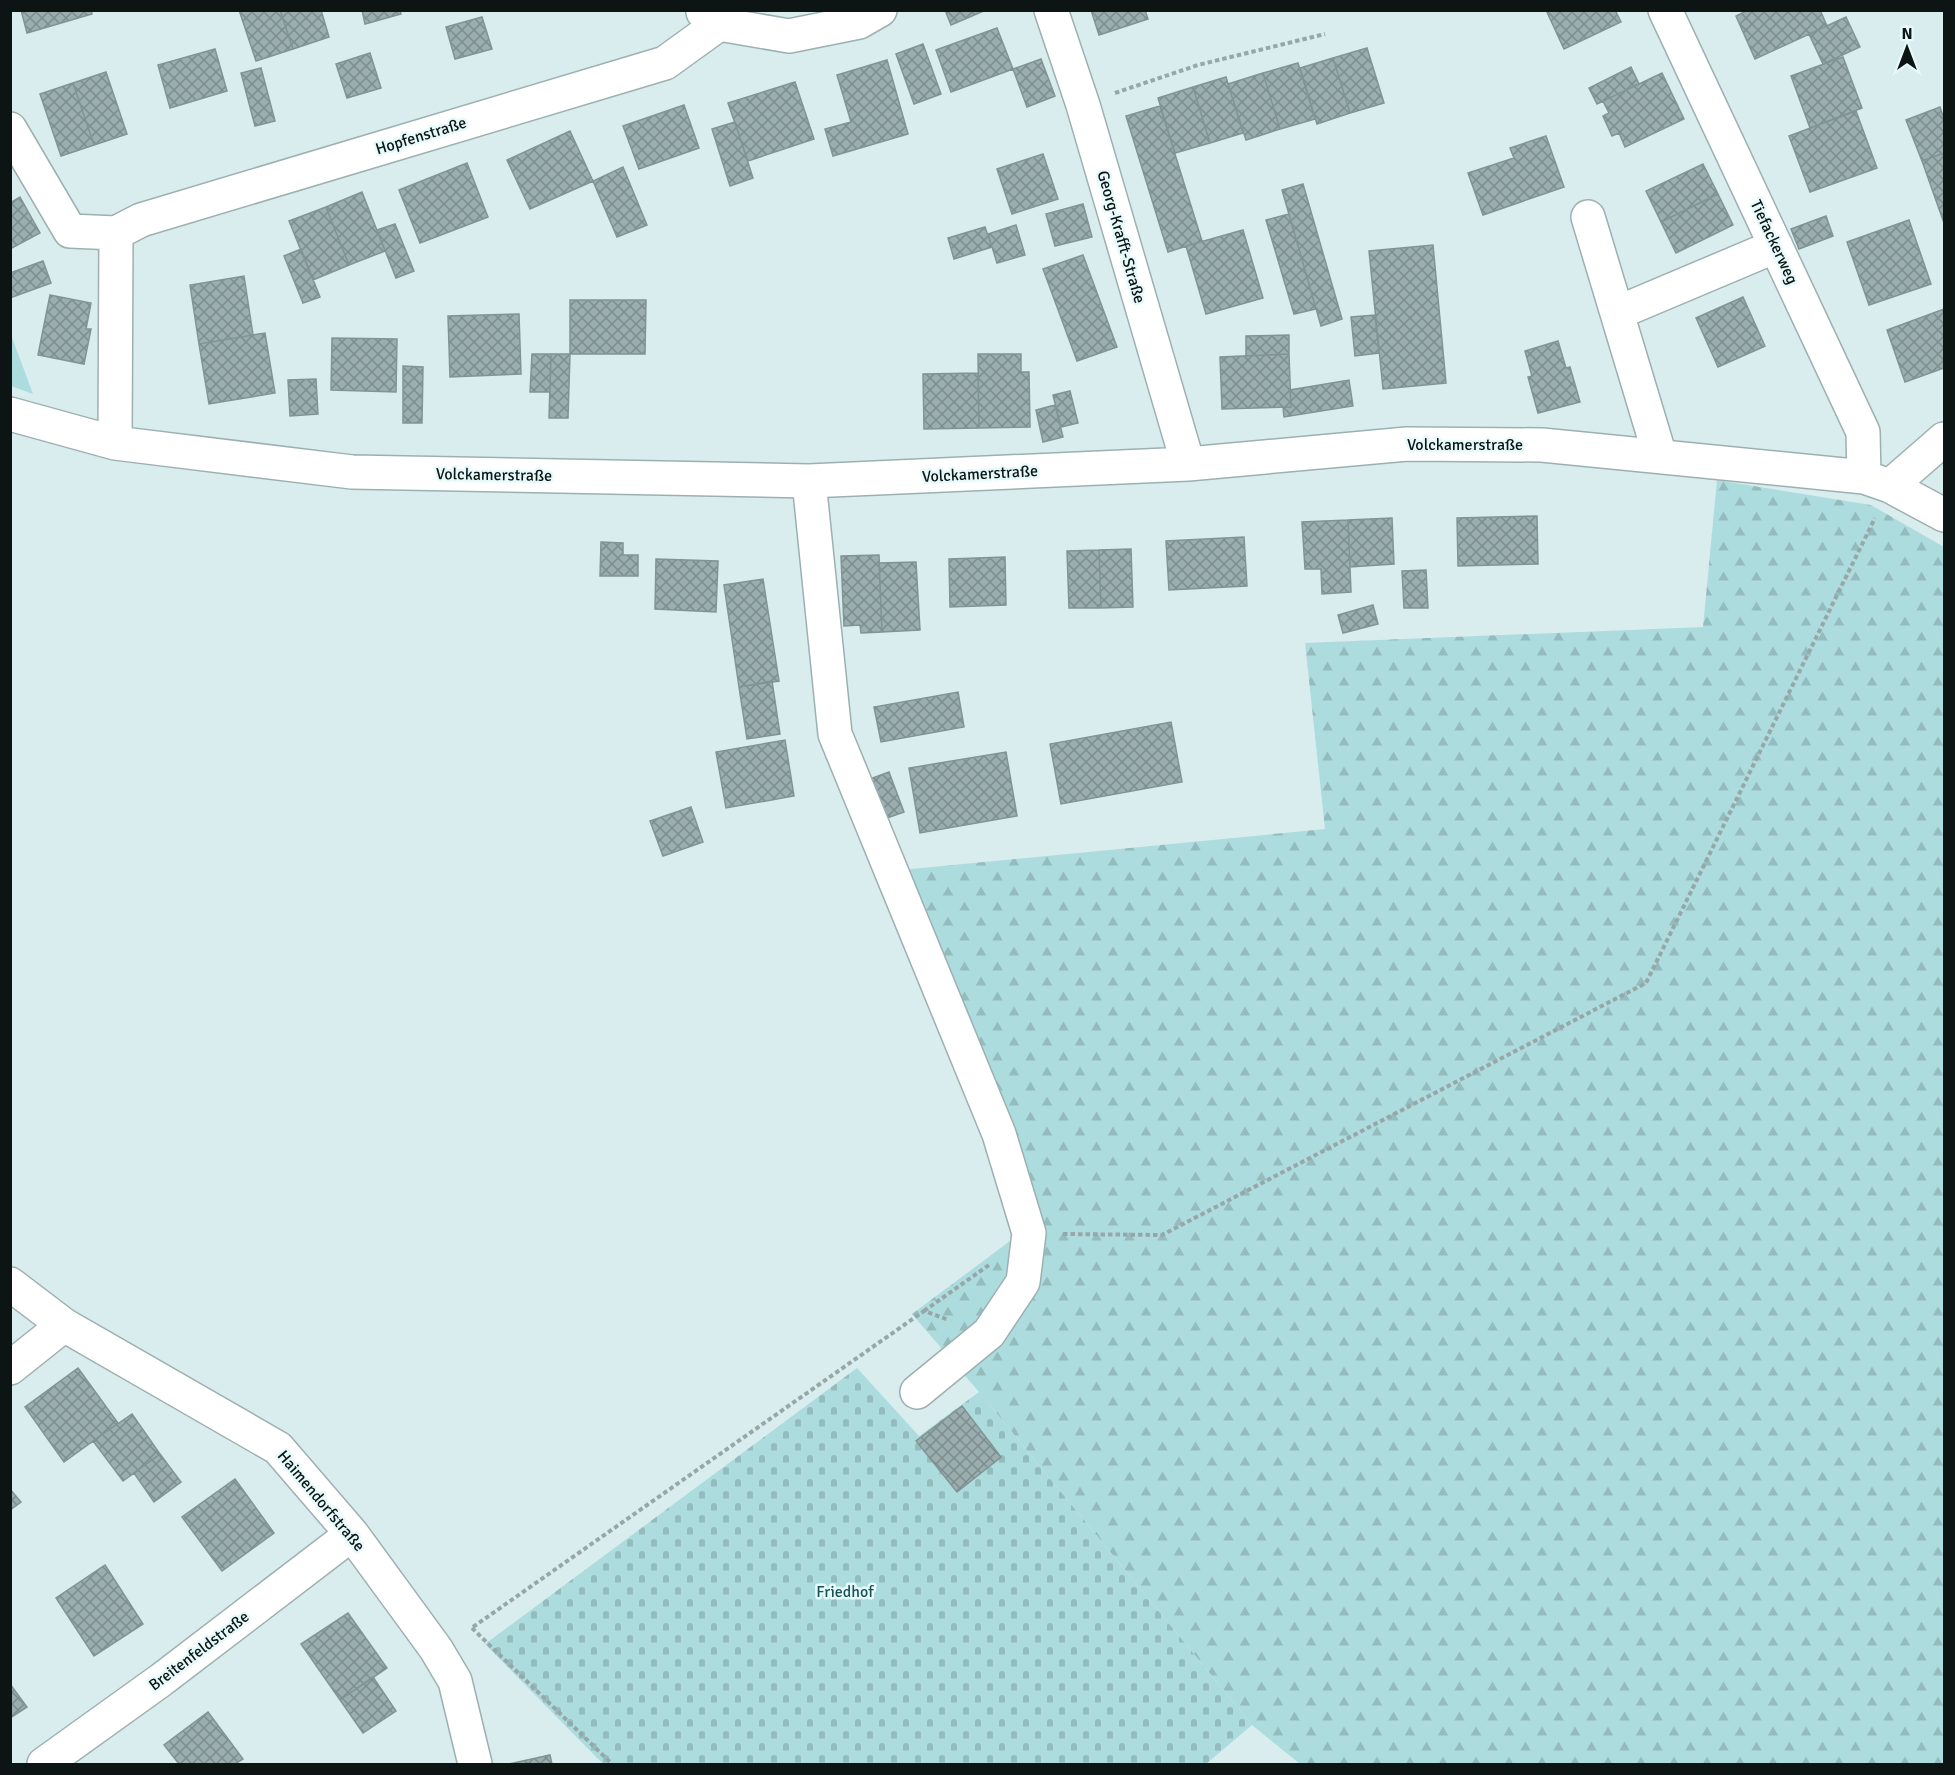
<svg xmlns="http://www.w3.org/2000/svg" width="1955" height="1775" viewBox="0 0 1955 1775" font-family="Signika,sans-serif">
  <style>
    .grass { fill: #addcdf }
    .forest { fill: url(#forest-firs) }
    .cemetery { fill: url(#cemetery-stones) }
    .building { fill: url(#building-cross-hatch); stroke: #819495; stroke-width: 1.5 }
    .lines { fill: none; stroke-linecap: round; stroke-linejoin: round }
    .minor-casing { stroke: #9db0b1; stroke-width: 36 }
    .path { stroke: #97a7a8; stroke-width: 4; stroke-dasharray: 4.5 3; stroke-linecap: butt }
    .minor { stroke: #fff; stroke-width: 33 }
    .labels { text-anchor: middle; dominant-baseline: central; stroke-width: 5; stroke-linejoin: round; paint-order: stroke }
    .street-label { font-size: 16px; fill: #0d1414; stroke: #e6fafb }
    .park-label { font-size: 16px; fill: #165155; stroke: #e6fafb }
  </style>
  <defs>
    <pattern id="forest-firs" width="22" height="20" patternUnits="userSpaceOnUse" patternTransform="scale(1.5)"><rect width="22" height="20" fill="#addcdf"/><path d="M5 1l3.5 6h-7zM16 11l3.5 6h-7z" fill="#94bcbe"/></pattern>
    <pattern id="cemetery-stones" width="16" height="16" patternUnits="userSpaceOnUse" patternTransform="scale(1.5)"><rect width="16" height="16" fill="#addcdf"/><path d="M2 7V4a2 2 0 0 1 4 0v3zM10 15v-3a2 2 0 0 1 4 0v3z" fill="#94bcbe"/></pattern>
    <pattern id="building-cross-hatch" width="8" height="8" patternUnits="userSpaceOnUse" patternTransform="scale(1.5)"><rect width="8" height="8" fill="#9baeaf"/><path d="M0 0l8 8M0 8l8-8" fill="none" stroke="#7d8c8d"/></pattern>
  </defs>
  <rect width="100%" height="100%" fill="#d9edee"/>
  <path class="grass" d="M10,335H11L33,394L11,386Z"/>
  <path class="forest" d="M1717,480L1871,505L1944,547V1764H1300L1252,1725L979,1392L912,1314L1041,1218L901,870L1325,829L1305,643L1703,627Z"/>
  <path class="cemetery" d="M857,1368L919,1436L979,1392L1252,1725L1206,1764H603L485,1644Z"/>
  <path class="building" d="M21,10H91L92,14L27,33Z
    M239,10H280L293,49L256,61Z
    M280,10H321L329,37L293,49Z
    M362,10H400L401,14L365,24Z
    M945,10H986L951,25Z
    M1091,10H1145L1148,19L1099,35Z
    M1546,10H1615L1621,22L1564,49Z
    M1748,10H1820L1827,26L1755,59L1736,16Z
    M482,17L492,49L455,59L446,27Z
    M1846,17L1860,47L1823,64L1809,34Z
    M997,28L1013,69L951,92L936,50Z
    M923,44L941,94L914,104L896,54Z
    M1367,48L1384,103L1350,113L1333,58Z
    M215,49L227,91L170,108L158,65Z
    M370,53L381,88L347,98L336,64Z
    M1843,57L1862,108L1810,128L1791,76Z
    M1333,58L1350,113L1317,124L1300,68Z
    M1041,59L1055,96L1027,107L1013,69Z
    M887,60L908,134L833,156L825,129L851,122L837,75Z
    M1298,63L1315,119L1280,129L1263,73Z
    M1631,67L1639,84L1597,104L1589,88Z
    M261,68L275,121L255,126L241,73Z
    M106,72L127,134L94,145L73,83Z
    M1263,73L1280,129L1246,140L1228,84Z
    M1662,73L1684,119L1625,147L1619,133L1612,136L1603,116L1609,113L1603,101Z
    M1226,77L1243,133L1210,143L1193,87Z
    M795,82L814,139L748,161L728,103Z
    M73,83L94,145L61,156L40,94Z
    M1193,87L1210,143L1175,153L1158,98Z
    M684,105L699,148L639,169L623,126Z
    M1160,106L1202,241L1168,252L1126,116Z
    M1940,107L1944,119V153L1922,161L1906,120Z
    M1856,111L1877,168L1810,192L1789,136Z
    M735,122L753,178L730,186L712,129Z
    M570,131L593,181L530,209L507,160Z
    M1546,136L1564,187L1483,215L1468,173L1514,158L1510,148Z
    M1944,153V223L1922,161Z
    M1043,154L1058,199L1012,214L997,169Z
    M467,163L488,217L420,243L399,190Z
    M1703,164L1718,194L1661,222L1646,191Z
    M623,167L647,225L617,237L593,181Z
    M1303,184L1342,319L1321,326L1282,190Z
    M362,192L385,251L349,265L326,207Z
    M1718,194L1733,225L1676,253L1661,222Z
    M20,197L40,233L10,249V203Z
    M1083,204L1092,237L1055,246L1046,214Z
    M326,207L349,265L313,280L289,221Z
    M1289,214L1316,309L1294,314L1266,220Z
    M1826,216L1833,236L1799,249L1791,229Z
    M1909,220L1931,284L1869,305L1847,242Z
    M395,224L414,271L396,278L377,230Z
    M1016,225L1025,255L997,263L988,234Z
    M985,227L992,247L954,259L948,238Z
    M1243,230L1263,298L1206,314L1186,246Z
    M1433,245L1446,383L1383,389L1369,251Z
    M301,249L320,297L303,303L284,256Z
    M1083,255L1117,347L1077,361L1043,269Z
    M43,261L51,283L10,298V273Z
    M244,276L253,335L199,344L190,285Z
    M50,295L91,303L86,329H91L84,364L38,355Z
    M1743,297L1765,346L1718,367L1696,318Z
    M570,300H646L645,354H570Z
    M1944,309V368L1905,382L1887,330Z
    M519,314L521,374L450,377L448,316Z
    M1375,315L1379,353L1355,356L1351,317Z
    M265,333L275,393L209,404L199,344Z
    M1289,335V354L1246,356V336Z
    M332,338L397,339L396,392L331,390Z
    M1558,341L1566,368L1570,367L1580,402L1538,413L1528,377L1532,376L1525,351Z
    M532,354H551L550,392H530Z
    M551,354H570L568,418H549Z
    M978,354H1021V372H1029L1030,427L979,428Z
    M1289,354L1291,407L1222,409L1220,357Z
    M403,366L423,367L422,423H403Z
    M978,373L979,428L924,429L923,374Z
    M316,379L318,414L290,416L288,380Z
    M1349,380L1353,406L1284,417L1283,407H1291L1290,390Z
    M1070,391L1078,423L1061,427L1053,395Z
    M1055,405L1063,437L1043,442L1036,410Z
    M1537,516L1538,564L1458,566L1457,518Z
    M1392,518L1394,564L1350,567L1348,520Z
    M1348,520L1351,592L1322,594L1321,569H1305L1302,522Z
    M1244,537L1247,586L1169,590L1166,541Z
    M601,542L623,543V555H638V576H600Z
    M1131,549L1133,607L1101,608L1099,550Z
    M1099,550L1101,608H1069L1067,551Z
    M879,555L882,632L861,633L860,625L844,626L841,556Z
    M1005,557L1006,605L950,607L949,559Z
    M656,559L718,561L716,612L655,609Z
    M916,562L920,630L882,632L879,563Z
    M1426,570L1428,608H1404L1402,571Z
    M763,579L779,681L739,687L724,585Z
    M1373,605L1378,624L1343,633L1338,615Z
    M772,681L780,734L747,739L739,687Z
    M958,692L964,727L881,742L874,707Z
    M1171,722L1182,782L1061,804L1050,744Z
    M785,740L794,796L726,808L716,752Z
    M1006,752L1017,816L920,833L909,768Z
    M889,772L904,812L884,819L870,779Z
    M691,807L703,842L663,856L650,821Z
    M78,1368L118,1423L64,1462L25,1407Z
    M962,1406L1001,1457L957,1492L916,1441Z
    M132,1414L160,1454L123,1481L93,1441Z
    M160,1454L181,1482L154,1502L134,1473Z
    M235,1479L274,1533L222,1571L182,1517Z
    M10,1489L21,1502L10,1510Z
    M105,1565L143,1624L94,1656L56,1598Z
    M348,1613L387,1668L340,1700L301,1644Z
    M373,1677L396,1711L363,1733L340,1700Z
    M10,1684L27,1707L10,1718Z
    M208,1712L243,1759L235,1764H179L164,1745Z
    M550,1755L552,1764H509Z"/>
  <g class="lines">
    <g class="minor-casing">
      <path id="minor" d="M1051,10L1083,105L1188,464
        M1665,10L1863,432L1864,477
        M703,12L719,24L789,36L859,22L880,10
        M10,129L70,231L116,233
        M1588,217L1660,456
        M1617,313L1776,246
        M10,414L115,443L352,472L809,481L1188,464L1407,444L1542,445L1864,477L1890,486L1944,515
        M115,443L116,233L141,220L665,63L719,24
        M809,481L835,734L999,1134L1029,1233L1023,1282L989,1333L917,1392
        M1890,486L1944,439
        M10,1284L64,1325L278,1448L352,1534L436,1649L455,1681L475,1764
        M10,1368L64,1325
        M44,1764L161,1680L352,1534"/>
    </g>
    <path class="path" d="M1115,93L1198,65L1325,34
      M1063,1234L1162,1235L1646,983L1875,518
      M924,1311L989,1265
      M473,1627L924,1311L949,1320
      M472,1628L612,1764"/>
    <use href="#minor" class="minor"/>
  </g>
  <g class="labels">
    <g class="street-label">
      <text transform="translate(421 136) rotate(-17)">Hopfenstraße</text>
      <text transform="translate(1121 237) rotate(74)">Georg-Krafft-Straße</text>
      <text transform="translate(1774 242) rotate(65)">Tiefackerweg</text>
      <text x="1465" y="445">Volckamerstraße</text>
      <text transform="translate(980 474) rotate(-3)">Volckamerstraße</text>
      <text transform="translate(494 475) rotate(1)">Volckamerstraße</text>
      <text transform="translate(321 1501) rotate(50)">Haimendorfstraße</text>
      <text transform="translate(199 1651) rotate(-37)">Breitenfeldstraße</text>
    </g>
    <g class="park-label">
      <text x="845" y="1592">Friedhof</text>
    </g>
  </g>
  <rect width="1955" height="1775" fill="none" stroke="#0d1414" stroke-width="24"/>
  <g transform="translate(1907 48)" stroke="#e6fafb" stroke-width="4.5" paint-order="stroke">
  <path d="M0-4.5L10 22L0 15L-10 22Z" fill="#0d1414"/>
  <text y="-9" font-size="16" font-weight="bold" text-anchor="middle" fill="#0d1414">N</text>
  </g>
</svg>
